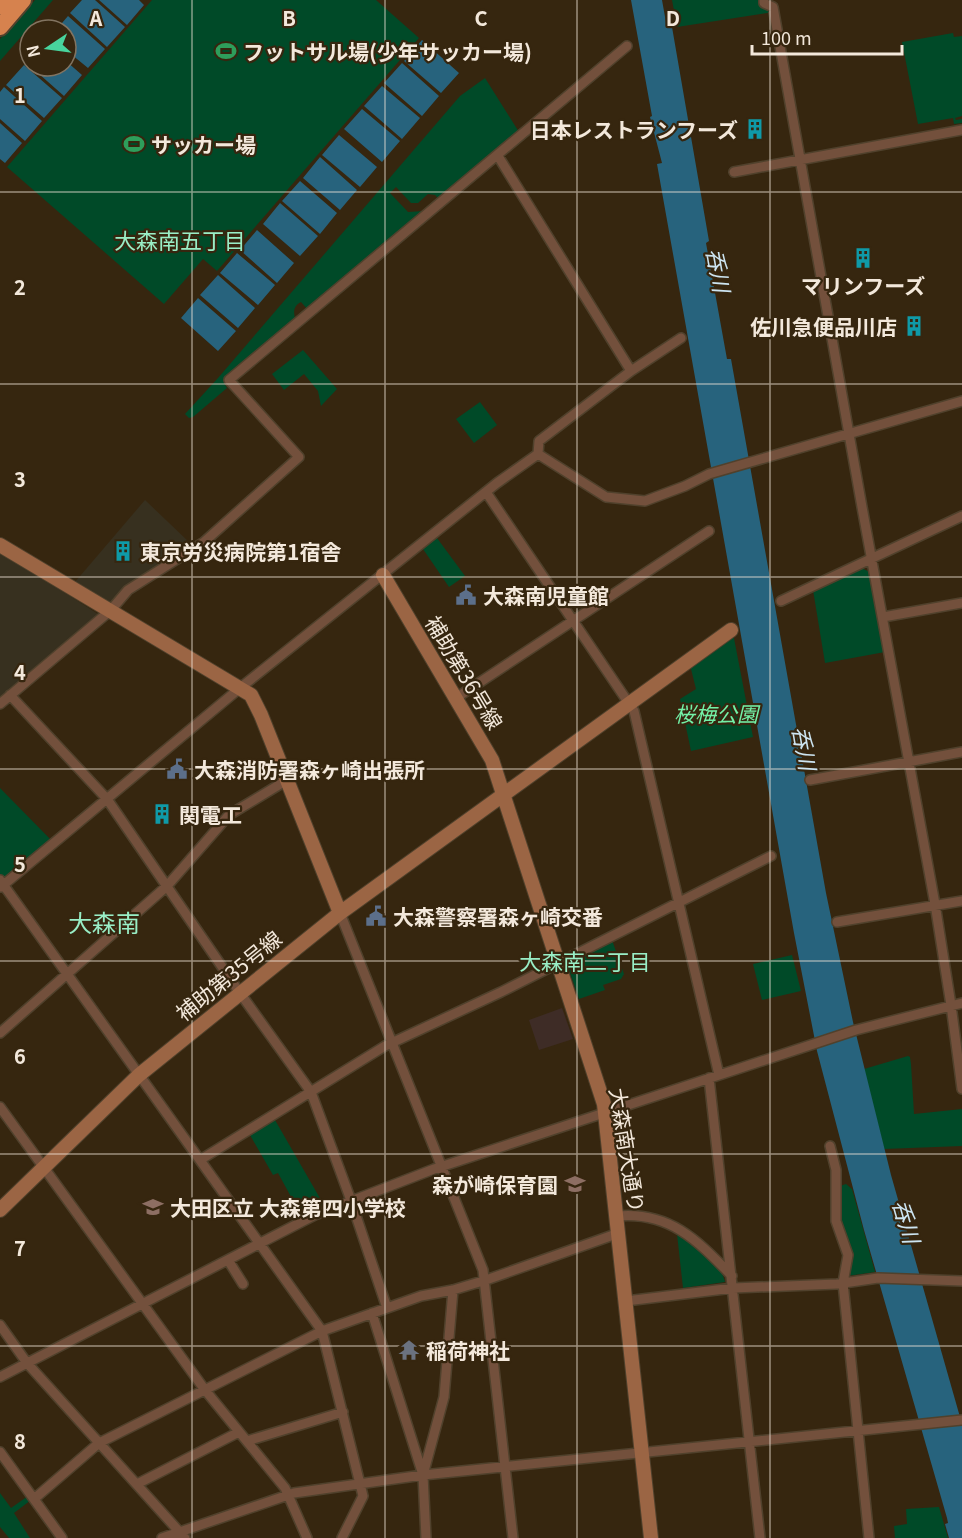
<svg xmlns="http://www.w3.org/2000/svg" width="962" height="1538" viewBox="0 0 962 1538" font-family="Georgia,'Noto Sans JP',serif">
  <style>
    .commercial { fill: #3e2c26 }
    .medical { fill: #37301f }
    .green { fill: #004a28 }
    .water { fill: #27637d }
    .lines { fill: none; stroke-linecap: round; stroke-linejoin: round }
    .street-casing { stroke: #50412c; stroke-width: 12 }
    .secondary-casing { stroke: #50412c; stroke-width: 16 }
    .highway-casing { stroke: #50412c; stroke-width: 20 }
    .street { stroke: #73503c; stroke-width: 9 }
    .secondary { stroke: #9b6544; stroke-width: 14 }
    .highway { stroke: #d6824e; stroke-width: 16 }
    .grid { fill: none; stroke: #f3e8db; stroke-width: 1.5; stroke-opacity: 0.55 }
    .labels { text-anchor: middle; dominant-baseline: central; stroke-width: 4.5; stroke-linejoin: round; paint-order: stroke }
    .poi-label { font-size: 21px; font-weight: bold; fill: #f3e8db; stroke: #36260f; text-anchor: start }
    .street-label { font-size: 21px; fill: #f3e8db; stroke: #36260f }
    .park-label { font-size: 21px; font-style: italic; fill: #73f1a7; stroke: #36260f }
    .neighbourhood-label { font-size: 22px; fill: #99eec6; stroke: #36260f }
    .water-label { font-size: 22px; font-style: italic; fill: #cde5f2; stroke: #36260f }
    .quarter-label { font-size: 24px; fill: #99eec6; stroke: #36260f }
    .grid-label { font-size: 20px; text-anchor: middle; font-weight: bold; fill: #f3e8db; stroke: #36260f; stroke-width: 4.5; stroke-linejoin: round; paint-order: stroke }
  </style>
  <rect width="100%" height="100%" fill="#36260f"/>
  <path class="commercial" d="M562,1008L573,1039L539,1050L529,1020Z"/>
  <path class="medical" d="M145,500L190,543L189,548L112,605L75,582Z
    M0,551L98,614L0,697Z"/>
  <path class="green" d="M35,0H53L0,61V39Z
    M152,0H376L419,38L217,271L203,259L164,304L7,167Z
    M672,0H764L774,12L677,27Z
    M953,33L954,37L962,36V116L955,118L956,120L962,119V123L954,124L953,118L918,124L902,42Z
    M485,78L519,132L439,199L435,195L428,194L418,203H411L396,187L390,193L408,212L424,211L308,310L301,302C293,306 293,313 296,321L224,383L227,388L193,417L189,418L185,414L218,378L460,96Z
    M303,350L337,389L321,406L318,391L304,374L284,390L272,374Z
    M480,402L497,425L474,443L456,419Z
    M437,538L465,576L449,587L423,549Z
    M861,568L870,572L885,652L825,663L813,590Z
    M733,633L753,737L691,751L680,699L696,689L690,665Z
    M0,788L54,843L4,884L0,880Z
    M612,940L624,974L621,979L603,985L605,990L579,999L567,964Z
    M792,955L801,991L762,1000L753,964Z
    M908,1056L910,1057L911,1064L914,1114L962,1109V1146L884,1149L864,1069Z
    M275,1120L325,1207L302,1217L278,1173L273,1175L250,1135Z
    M846,1184L852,1189L875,1272L847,1276L840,1220V1186Z
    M677,1234C691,1244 722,1264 725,1282L683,1288Z
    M0,1493L11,1508L28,1496L31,1500L14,1513L30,1538H9L0,1527Z
    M939,1507L948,1538H895L894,1526L907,1524L906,1509Z"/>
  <path class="water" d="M82,0H95L125,27L107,47L70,13Z
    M99,0H139L144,5L127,25Z
    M631,0H662L667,28L672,27L709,241L706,243L727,359H731L826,893L853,1022L891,1175L962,1424V1538H949L945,1524L948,1523L947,1518L864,1230L817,1051L794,933L657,164L662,163L650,117L652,116Z
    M68,16L105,49L88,68L66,50V30H56Z
    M422,40L459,73L441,93L404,61Z
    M66,61L82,75L64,96L30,66H66Z
    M402,63L439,96L422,116L384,83Z
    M24,65L62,98L44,118L6,85Z
    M382,86L420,118L402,139L364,106Z
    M4,87L42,121L25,141L0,119V92Z
    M362,109L400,141L382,162L344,129Z
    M0,123L22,143L5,163L0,159Z
    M339,135L377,167L360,187L322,155Z
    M320,157L357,190L340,210L303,178Z
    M300,181L337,213L320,234L282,201Z
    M280,203L318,236L300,256L263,224Z
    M257,230L294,263L277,283L240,250Z
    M237,253L275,285L258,305L220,273Z
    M218,275L255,308L238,328L200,295Z
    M198,298L236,331L218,351L181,318Z"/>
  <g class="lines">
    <g class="street-casing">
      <path id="street" d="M764,0V3L773,7L862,507L935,904L951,1005L962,1089
        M498,156L631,371L539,441L538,454
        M734,172L962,130
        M631,371L681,338
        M538,454L606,497L645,501L685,486L709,474L962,401
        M486,492L634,711L719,1075
        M781,601L962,516
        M883,617L962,603
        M10,695L107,799L240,993L311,1092L349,1195L387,1308
        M456,698L709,531
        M0,704L111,610L128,590L204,542L299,457L229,380L627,46
        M810,780L962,752
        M0,880L322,1331L363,1496L342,1538
        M1,887L240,688L497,483L538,454
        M340,913L483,1270L513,1538
        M837,922L962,901
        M0,1033L167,886L229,815L287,780
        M709,1078L760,1538
        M0,1107L205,1390L285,1488L307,1538
        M830,1146L836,1170V1221L848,1255L843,1283L869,1538
        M200,1160L385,1046L501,992L771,856
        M617,1216C670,1211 698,1241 732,1276
        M228,1260L243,1284
        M626,1301L733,1288L837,1284L878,1278L962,1281
        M372,1313L423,1475L426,1538
        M0,1325L27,1363L185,1538
        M0,1377L315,1215L434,1169L856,1030L962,1003
        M247,1441L343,1412
        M0,1452L62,1538
        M423,1475L444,1397L453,1290
        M137,1484L239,1432
        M34,1499L99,1443L322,1331L421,1296L453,1290L486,1280L619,1233
        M162,1538L294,1493L423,1475L962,1420"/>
    </g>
    <g class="secondary-casing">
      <path id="secondary" d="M0,545L251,695L261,715L340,913
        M383,575L492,760L604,1104L651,1538
        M0,1210L139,1075L340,913L731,630"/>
    </g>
    <g class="highway-casing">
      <path id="highway" d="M0,6L5,0
        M0,27L23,0"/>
    </g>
    <use href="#street" class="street"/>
    <use href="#secondary" class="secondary"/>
    <use href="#highway" class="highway"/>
  </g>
  <path class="grid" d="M192,0V1538M385,0V1538M577,0V1538M770,0V1538M0,192H962M0,384H962M0,577H962M0,769H962M0,961H962M0,1154H962M0,1346H962"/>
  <defs>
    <g id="stadium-bare" transform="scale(1.62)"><path d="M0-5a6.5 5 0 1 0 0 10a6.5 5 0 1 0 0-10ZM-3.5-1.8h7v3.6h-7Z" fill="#2e9e5b" stroke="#36260f" stroke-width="2.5" paint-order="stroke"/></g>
    <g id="building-bare" transform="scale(1.62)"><path d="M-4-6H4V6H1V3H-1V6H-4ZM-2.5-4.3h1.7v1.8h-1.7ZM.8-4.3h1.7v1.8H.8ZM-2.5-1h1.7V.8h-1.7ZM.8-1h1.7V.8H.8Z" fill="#0f9aa8" stroke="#36260f" stroke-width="2.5" paint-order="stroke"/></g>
    <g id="civic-bare" transform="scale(1.62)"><path d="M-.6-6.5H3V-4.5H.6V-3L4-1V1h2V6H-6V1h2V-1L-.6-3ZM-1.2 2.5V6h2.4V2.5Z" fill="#5c6f8a" stroke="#36260f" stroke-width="2.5" paint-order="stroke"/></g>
    <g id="school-bare" transform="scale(1.62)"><path d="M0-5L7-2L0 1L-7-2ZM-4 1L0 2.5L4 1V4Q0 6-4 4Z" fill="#8d6e63" stroke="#36260f" stroke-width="2.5" paint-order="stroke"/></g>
    <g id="temple-bare" transform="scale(1.62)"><path d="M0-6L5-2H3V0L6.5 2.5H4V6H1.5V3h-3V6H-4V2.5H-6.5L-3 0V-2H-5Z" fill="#6b7280" stroke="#36260f" stroke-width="2.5" paint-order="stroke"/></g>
  </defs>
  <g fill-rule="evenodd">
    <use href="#stadium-bare" x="226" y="51"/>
    <use href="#building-bare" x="755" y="129"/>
    <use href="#stadium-bare" x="134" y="144"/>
    <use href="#building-bare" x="863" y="258"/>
    <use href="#building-bare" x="914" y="326"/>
    <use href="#building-bare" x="123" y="551"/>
    <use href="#civic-bare" x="466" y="595"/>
    <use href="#civic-bare" x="177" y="769"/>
    <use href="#building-bare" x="162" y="814"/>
    <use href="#civic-bare" x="376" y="916"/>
    <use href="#school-bare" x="575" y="1184"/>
    <use href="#school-bare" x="153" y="1207"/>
    <use href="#temple-bare" x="409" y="1350"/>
  </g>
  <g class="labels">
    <g class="poi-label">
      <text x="243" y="51">フットサル場(少年サッカー場)</text>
      <text x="738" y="129" text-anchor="end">日本レストランフーズ</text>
      <text x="151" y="144">サッカー場</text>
      <text x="863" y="285" text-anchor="middle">マリンフーズ</text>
      <text x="897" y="326" text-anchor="end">佐川急便品川店</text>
      <text x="140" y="551">東京労災病院第1宿舎</text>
      <text x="483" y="595">大森南児童館</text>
      <text x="194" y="769">大森消防署森ヶ崎出張所</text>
      <text x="179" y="814">関電工</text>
      <text x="393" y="916">大森警察署森ヶ崎交番</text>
      <text x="558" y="1184" text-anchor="end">森が崎保育園</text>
      <text x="170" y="1207">大田区立 大森第四小学校</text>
      <text x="426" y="1350">稲荷神社</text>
    </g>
    <g class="street-label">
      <text transform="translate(465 672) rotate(59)">補助第36号線</text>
      <text transform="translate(228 975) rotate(-39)">補助第35号線</text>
      <text transform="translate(628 1150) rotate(81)">大森南大通り</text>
    </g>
    <g class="park-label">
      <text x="716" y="713">桜梅公園</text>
    </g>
    <g class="neighbourhood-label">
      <text x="180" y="239">大森南五丁目</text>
      <text x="585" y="960">大森南二丁目</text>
    </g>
    <g class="water-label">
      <text transform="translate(720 270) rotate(80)">呑川</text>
      <text transform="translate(806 748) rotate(80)">呑川</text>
      <text transform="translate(908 1221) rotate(74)">呑川</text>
    </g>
    <g class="quarter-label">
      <text x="104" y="921">大森南</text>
    </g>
  </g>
  <g class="grid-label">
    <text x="96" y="26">A</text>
    <text x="289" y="26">B</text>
    <text x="481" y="26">C</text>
    <text x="673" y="26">D</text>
    <text x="20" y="103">1</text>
    <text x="20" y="295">2</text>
    <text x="20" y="487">3</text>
    <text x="20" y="680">4</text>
    <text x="20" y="872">5</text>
    <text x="20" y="1064">6</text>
    <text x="20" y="1256">7</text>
    <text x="20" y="1449">8</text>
  </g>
  <g transform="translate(48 48) rotate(257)"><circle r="28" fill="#36260f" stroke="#827461" stroke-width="1.5"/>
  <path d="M0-4.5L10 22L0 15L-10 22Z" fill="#48d49d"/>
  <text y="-9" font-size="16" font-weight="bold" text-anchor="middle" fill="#f3e8db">N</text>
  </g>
  <path d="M752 45v9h150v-9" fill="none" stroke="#f3e8db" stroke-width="3"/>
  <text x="761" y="45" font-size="18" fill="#f3e8db" stroke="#36260f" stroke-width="4.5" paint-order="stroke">100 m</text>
</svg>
